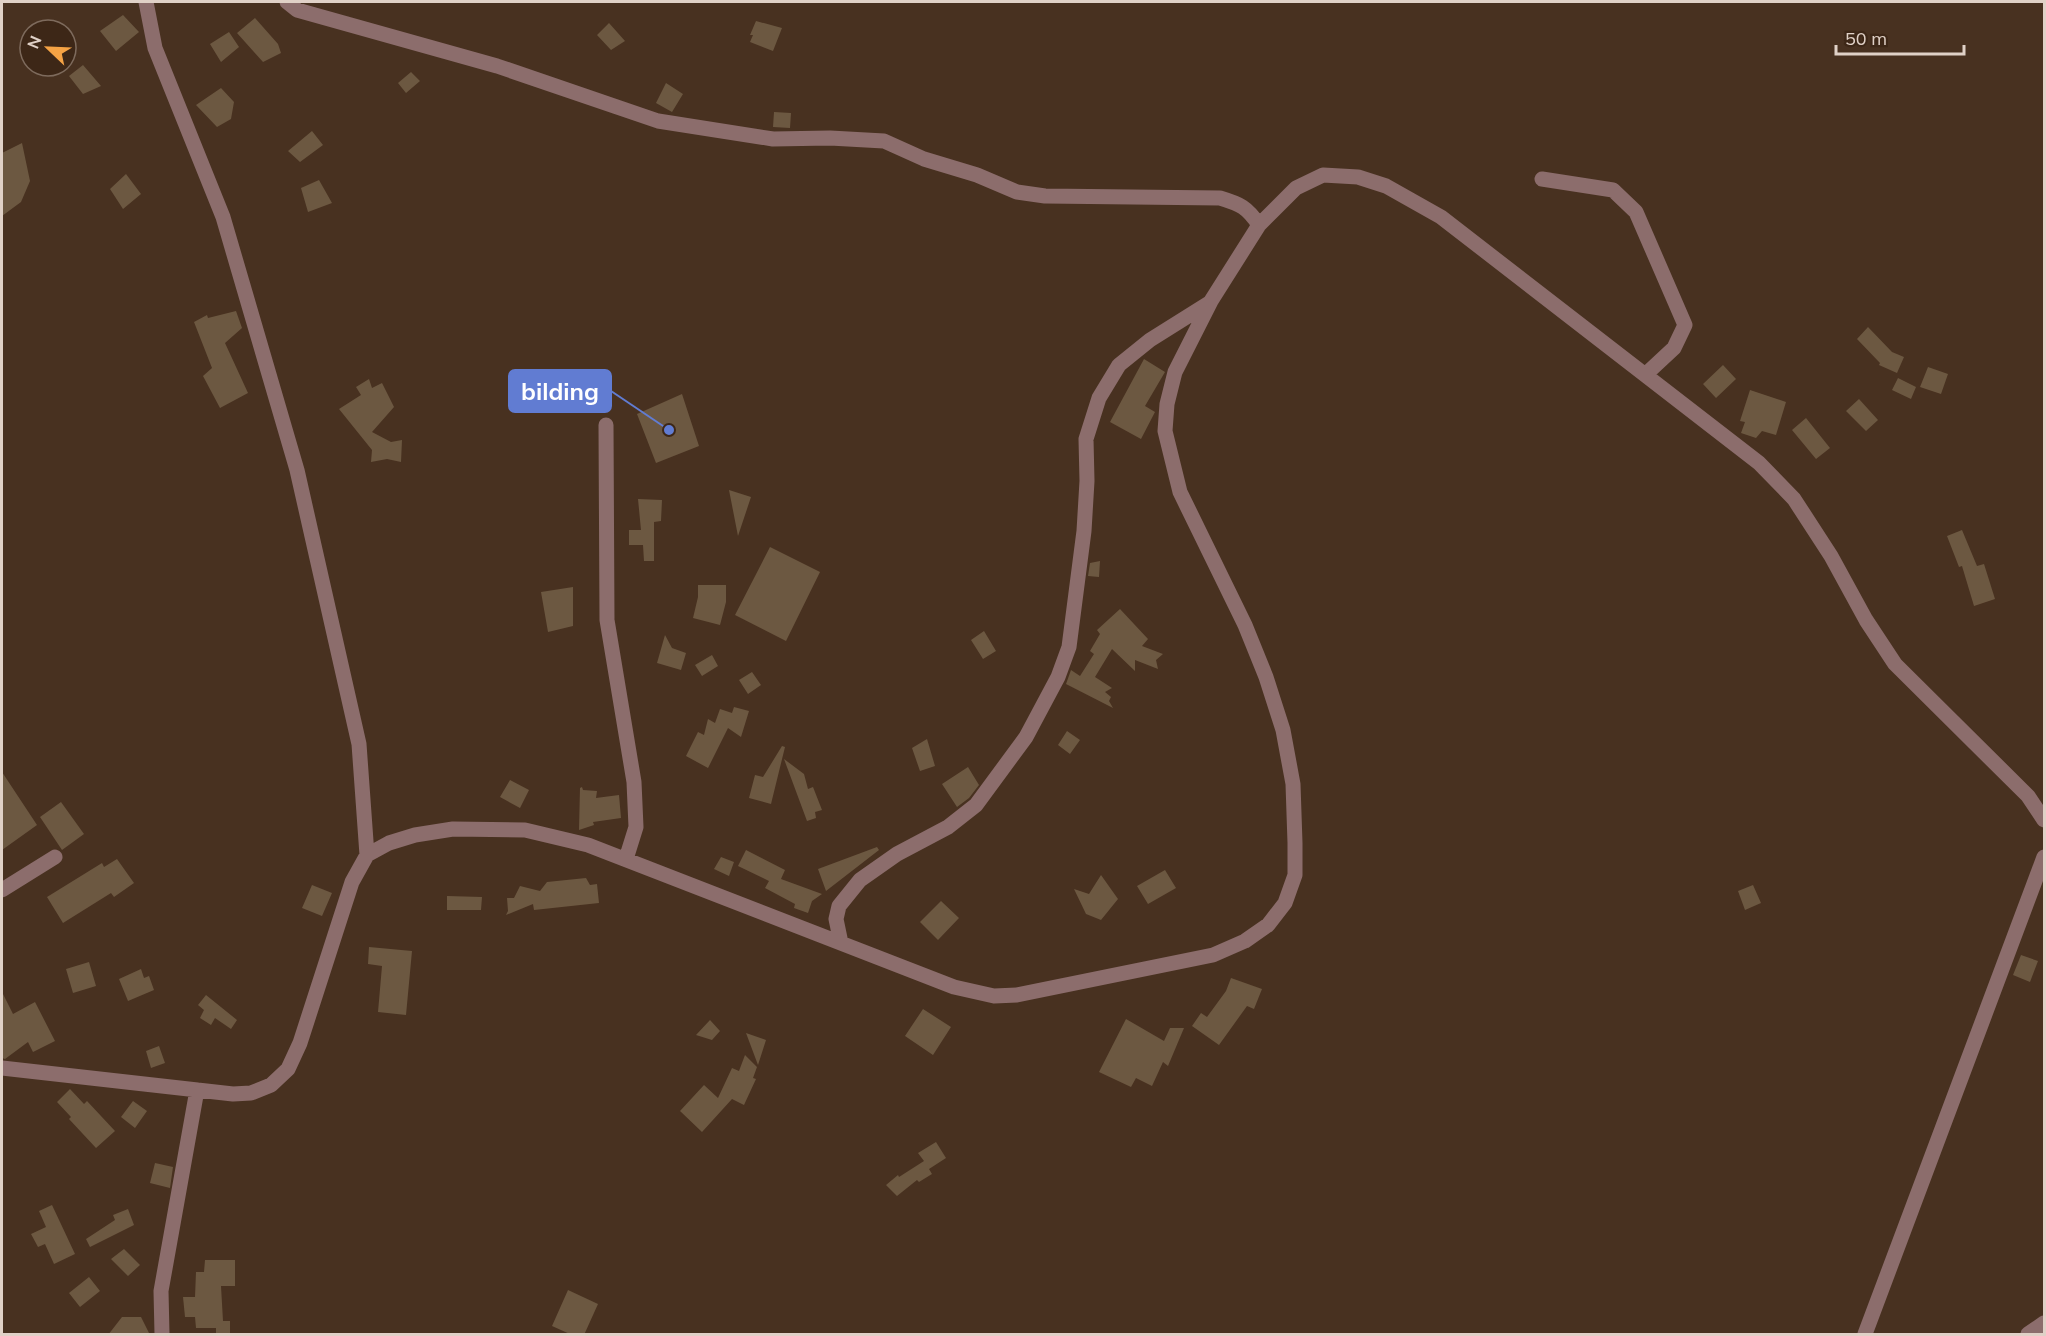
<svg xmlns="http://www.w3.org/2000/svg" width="2046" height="1336" viewBox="0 0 2046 1336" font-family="Mulish,sans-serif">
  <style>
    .building { fill: #6c5841 }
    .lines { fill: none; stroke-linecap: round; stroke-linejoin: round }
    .minor { stroke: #8c6d6c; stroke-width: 15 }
    .leader { fill: none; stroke: #617cd2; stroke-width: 2 }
    .callout-dot { fill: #617cd2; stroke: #3d2717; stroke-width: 2 }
    .callout { fill: #617cd2; stroke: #617cd2; stroke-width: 2 }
    .callout-label { font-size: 24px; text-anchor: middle; font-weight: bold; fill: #fff }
  </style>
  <rect width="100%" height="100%" fill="#483120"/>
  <path class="building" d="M123,15L139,32L116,51L100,31Z
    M255,18L278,44L281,53L263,62L237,33Z
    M756,21L782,28L773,51L750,42L753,35H750Z
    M609,23L625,41L611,50L597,35Z
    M229,32L239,47L221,62L210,44Z
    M83,65L101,86L83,94L69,76Z
    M411,72L420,81L406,93L398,83Z
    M666,83L683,94L672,112L656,103Z
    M221,88L234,102L231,119L217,127L196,105Z
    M774,112L791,113L790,128L773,127Z
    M312,131L323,145L300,162L288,151Z
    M22,143L30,181L21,202L2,216V153Z
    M126,174L141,194L123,209L110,189Z
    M319,180L332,203L308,212L301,188Z
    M236,311L242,328L225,343L248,393L220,408L203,376L212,368L194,322L207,315L208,318Z
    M1868,327L1892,352L1904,357L1897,373L1879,365L1880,363L1857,339Z
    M1144,359L1165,372L1145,406L1155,412L1141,439L1110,422Z
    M1723,365L1736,379L1716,398L1703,384Z
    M1928,367L1948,374L1941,394L1920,387Z
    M1898,378L1916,387L1911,399L1892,390Z
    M369,379L372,388L382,383L394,407L372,432L391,442L402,440L401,462L387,459L371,462L372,450L339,409L361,395L356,387Z
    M1750,390L1786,402L1776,435L1762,431L1756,438L1741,433L1745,422L1740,421Z
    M682,394L699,446L656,463L637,414Z
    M1859,399L1878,420L1866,431L1846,411Z
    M1806,418L1830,448L1816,459L1792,430Z
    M729,490L751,497L738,536Z
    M638,499L662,500L661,521L654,522V561H644L643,545H629V530H641Z
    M1962,530L1977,566L1984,564L1995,599L1974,606L1962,566L1959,567L1947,536Z
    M770,547L820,572L786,641L735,615Z
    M1100,561L1099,577L1088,576L1090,563Z
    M698,585H726V602L720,625L693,618L698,597Z
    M573,587V626L548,632L541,592Z
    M1120,609L1148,639L1142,646L1163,654L1156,660L1158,669L1135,660V671L1112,649L1095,677L1112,688L1105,692L1111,697L1109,701L1113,708L1066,684L1071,670L1080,676L1094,654L1090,651L1100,634L1097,630Z
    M984,631L996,651L983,659L971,640Z
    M665,635L672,648L686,653L681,670L657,663Z
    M712,655L718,666L702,676L695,665Z
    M752,672L761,685L748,694L739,680Z
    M734,707L749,711L741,737L728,728L708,768L686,756L698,732L704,735L708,719L715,723L720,709L732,713Z
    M1067,731L1080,740L1070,754L1058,745Z
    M927,739L935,766L920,771L912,748Z
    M782,746L785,747L771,804L749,798L755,775L763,777Z
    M784,759L804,774L808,789L813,787L822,810L815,812L816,818L807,821Z
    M968,767L979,785L969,798L957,807L942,784Z
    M2,772L37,825L2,850Z
    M510,780L529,790L520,808L500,797Z
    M582,787L583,790L597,791L596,798L619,795L621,818L593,822L594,825L579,830L580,788Z
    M61,802L84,834L62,850L40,817Z
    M877,847L879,850L826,891L818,869Z
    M746,850L785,870L781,879L822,894L812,901L808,913L794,908L795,904L765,888L769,881L738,866Z
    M721,857L734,862L729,876L714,869Z
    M117,859L134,883L114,897L111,893L63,923L47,897L102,863L104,867Z
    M1165,870L1176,888L1148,904L1137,886Z
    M1101,875L1118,899L1101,920L1086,914L1074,889L1089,894Z
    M586,878L590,885L597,884L599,903L534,910L533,904L506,915L508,911L507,898H514L520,886L540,891L547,882Z
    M312,885L332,893L322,916L302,908Z
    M1753,885L1761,903L1745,910L1738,891Z
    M447,896L482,897L481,910H447Z
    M941,901L959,918L938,940L920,922Z
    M369,947L412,951L406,1015L378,1012L382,966L368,964Z
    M2021,955L2038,961L2030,982L2013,975Z
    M89,962L96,986L73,993L66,969Z
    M141,969L144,978L149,976L154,990L128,1001L119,979Z
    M1231,978L1262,989L1254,1009L1247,1006L1219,1045L1192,1026L1201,1013L1207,1017L1226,991Z
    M2,992L13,1014L35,1002L55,1041L33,1052L28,1042L5,1059L2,1058Z
    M206,995L237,1020L231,1029L215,1018L211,1025L200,1018L204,1010L198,1005Z
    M923,1009L951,1027L933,1055L905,1036Z
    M1126,1019L1164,1041L1170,1028H1184L1168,1066L1163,1062L1152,1086L1136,1078L1131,1087L1099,1072Z
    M710,1020L720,1031L712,1040L696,1035Z
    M746,1033L766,1040L758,1065Z
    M159,1046L165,1063L151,1068L146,1051Z
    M745,1055L757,1067L753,1078L756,1079L744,1105L732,1099L702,1132L680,1111L704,1085L718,1098L732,1068L739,1071Z
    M70,1089L84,1104L87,1101L115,1131L96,1148L69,1119L71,1117L57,1102Z
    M133,1101L147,1111L135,1128L121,1117Z
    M936,1142L946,1158L929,1169L932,1174L919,1182L917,1180L897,1196L886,1185L898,1175L899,1177L924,1161L918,1153Z
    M155,1163L173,1167L170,1188L150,1183Z
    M52,1205L75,1254L54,1264L45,1244L38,1247L31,1234L46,1227L39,1211Z
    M128,1209L134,1225L90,1247L86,1239L115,1220L113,1215Z
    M124,1249L140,1265L128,1276L111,1259Z
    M205,1260H235V1286H221L223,1321H230V1335H216V1328H196L195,1317H185L183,1297H195L196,1272H204Z
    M89,1277L100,1291L80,1307L69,1293Z
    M568,1290L598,1304L584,1335H572L552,1326Z
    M122,1317H141L150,1335H108Z"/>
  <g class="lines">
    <path class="minor" d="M146,2L155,48L223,217L297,470L359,744L367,855
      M287,2L297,10L497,66L658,121L773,139L830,138L884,141L924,159L977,175L1017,192L1045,196L1220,198C1240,204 1247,207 1259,225
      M1542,179L1613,190L1636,212L1685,325L1674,348L1645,375
      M606,425L607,620L634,782L636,827L626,859
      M2,890L55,857
      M841,943L836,919L839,906L860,880L897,854L948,827L976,805L1026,737L1058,677L1069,647L1084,531L1087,481L1086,439L1099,398L1119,365L1150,340L1209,303
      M2,1068L233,1094L251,1093L271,1085L288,1069L300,1043L352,882L367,855L389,843L415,835L453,829L525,830L588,845L954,987L994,996L1017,995L1213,955L1245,941L1268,925L1285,903L1295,875V843L1293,784L1283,730L1266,677L1245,625L1180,492L1165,431L1167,404L1175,372L1211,301L1259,225L1296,188L1323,175L1358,177L1386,186L1441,217L1759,463L1794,499L1831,556L1866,620L1895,664L2028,796L2044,820
      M162,1334L161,1291L197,1090
      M1865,1334L2044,857
      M2028,1334L2044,1323"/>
  </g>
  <path class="leader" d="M669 430L611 391"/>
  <circle class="callout-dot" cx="669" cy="430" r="6"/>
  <rect class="callout" x="509" y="370" width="102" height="42" rx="6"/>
  <g class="callout-label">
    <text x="560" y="400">bilding</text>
  </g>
  <rect width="2046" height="1336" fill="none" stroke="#e0d1c7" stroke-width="6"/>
  <g transform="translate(48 48) rotate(293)"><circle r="28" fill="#3d2717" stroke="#7e6b5d" stroke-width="1.5"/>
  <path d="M0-4.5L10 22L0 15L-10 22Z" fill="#f5a345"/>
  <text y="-9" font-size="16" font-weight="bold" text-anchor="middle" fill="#e0d1c7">N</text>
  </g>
  <path d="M1836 45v9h128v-9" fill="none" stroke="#e0d1c7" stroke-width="3"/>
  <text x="1845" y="45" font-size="18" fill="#e0d1c7" stroke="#3d2717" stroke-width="4.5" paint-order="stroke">50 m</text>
</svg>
